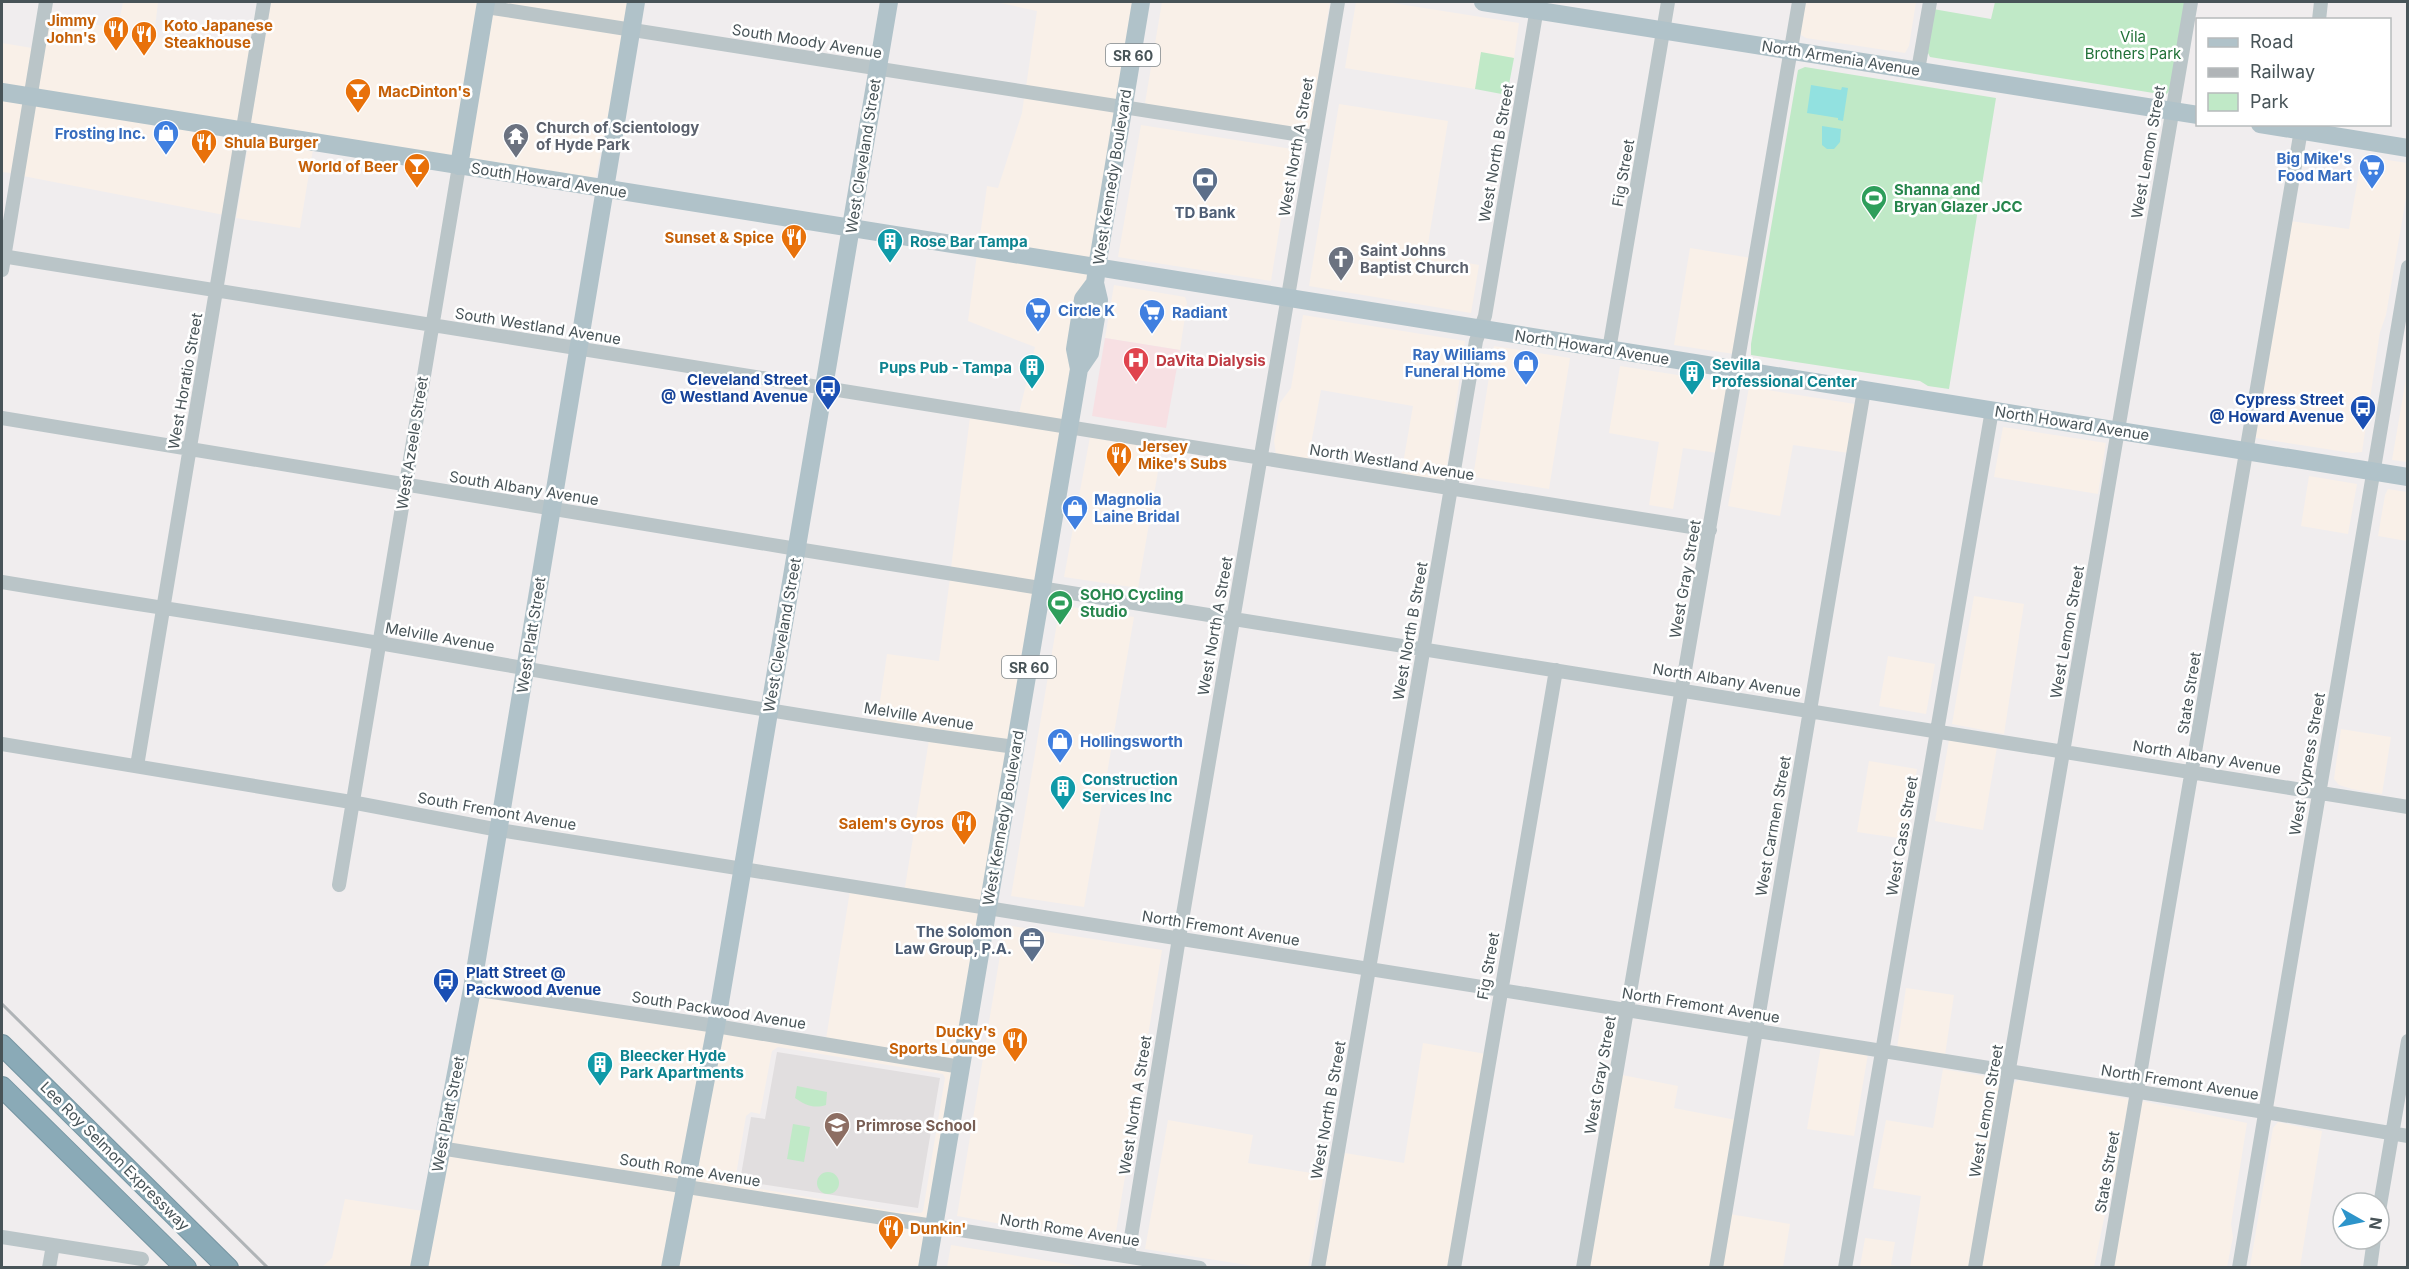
<svg xmlns="http://www.w3.org/2000/svg" width="2409" height="1269" viewBox="0 0 2409 1269" font-family="Inter,sans-serif">
  <style>
    .commercial { fill: #f9f0e8; fill-rule: evenodd }
    .education { fill: #e1dedf }
    .medical { fill: #f7e0e3 }
    .green { fill: #c0e9c7 }
    .water { fill: #92e1e0 }
    .lines { fill: none; stroke-linecap: round; stroke-linejoin: round }
    .highway-casing { stroke: #7695a2; stroke-width: 22 }
    .minor { stroke: #bac5c8; stroke-width: 14 }
    .major { stroke: #b0c2c9; stroke-width: 18 }
    .highway { stroke: #8aaab7; stroke-width: 20 }
    .rail { stroke: #b0b4b7; stroke-width: 3 }
    .labels { text-anchor: middle; dominant-baseline: central; stroke-width: 5; stroke-linejoin: round; paint-order: stroke }
    .shield { fill: #fff; stroke: #7f878a; stroke-width: 1.5 }
    .shield-label { font-size: 14px; font-weight: bold; fill: #485458 }
    .food-label { font-size: 15px; font-weight: bold; fill: #c56008; stroke: #fff; text-anchor: end }
    .park-label { font-size: 15px; fill: #217138; stroke: #fff }
    .street-label { font-size: 15px; fill: #485458; stroke: #fff }
    .worship-label { font-size: 15px; font-weight: bold; fill: #5b616d; stroke: #fff; text-anchor: start }
    .shop-label { font-size: 15px; font-weight: bold; fill: #366cbe; stroke: #fff; text-anchor: start }
    .leisure-label { font-size: 15px; font-weight: bold; fill: #27864d; stroke: #fff; text-anchor: start }
    .service-label { font-size: 15px; font-weight: bold; fill: #4e5e75; stroke: #fff }
    .culture-label { font-size: 15px; font-weight: bold; fill: #0d838f; stroke: #fff; text-anchor: start }
    .health-label { font-size: 15px; font-weight: bold; fill: #be3a42; stroke: #fff; text-anchor: start }
    .transit-label { font-size: 15px; font-weight: bold; fill: #164399; stroke: #fff; text-anchor: end }
    .education-label { font-size: 15px; font-weight: bold; fill: #785e54; stroke: #fff; text-anchor: start }
  </style>
  <rect width="100%" height="100%" fill="#f0edee"/>
  <path class="commercial" d="M123,2H158L154,37L251,47L238,126L37,93L49,18L118,28Z
    M271,2H480L453,159L250,128Z
    M493,2H630L626,24Z
    M996,2H1135L1118,101L1026,87L1037,11Z
    M1162,2H1330L1311,123L1308,128L1303,130L1150,105L1145,103Z
    M1356,2H1386L1519,23L1514,58L1481,53L1475,89L1345,68Z
    M1804,2H1916L1909,46L1905,53L1806,38L1801,35L1800,30Z
    M491,13L624,34L595,182L466,161Z
    M2,43L32,48L25,91L2,86Z
    M2,98L23,102L11,173L2,172Z
    M1024,98L1117,112L1092,261L979,243L987,186L998,188L1022,113Z
    M35,104L236,137L224,215L23,176Z
    M1339,104L1448,121L1426,256L1479,265L1471,313L1309,286Z
    M1141,125L1292,149L1271,281L1118,257Z
    M249,139L313,149L300,228L236,218Z
    M2362,156L2407,163V192L2386,315L2380,332L2362,452L2352,453L2256,438L2255,434L2290,221L2349,229Z
    M1690,248L1751,258L1734,354L1674,345Z
    M977,254L1090,272L1064,420L1019,413L1035,347L968,321Z
    M1114,285L1185,297L1187,303L1180,350L1105,338Z
    M1303,315L1465,341L1445,479L1401,475L1413,406L1321,390L1308,460L1276,455L1274,441L1280,403L1291,388Z
    M1494,346L1570,358L1549,489L1473,477Z
    M1620,366L1729,383L1718,453L1683,448L1673,509L1649,505L1659,442L1609,433Z
    M2407,373V462L2392,460Z
    M1749,387L1855,404L1849,453L1793,445L1780,516L1728,506Z
    M970,417L1062,431L1037,581L951,568Z
    M2003,427L2106,443L2098,494L1994,477Z
    M1090,437L1162,448L1138,588L1064,577Z
    M2309,476L2357,484L2348,534L2301,526Z
    M2388,489L2407,492V541L2378,536L2385,495Z
    M950,578L1035,592L1010,741L877,721L887,654L939,661Z
    M1974,596L2024,604L2004,734L1952,724Z
    M1060,605L1134,617L1084,907L1011,896Z
    M1888,656L1935,664L1926,714L1879,706Z
    M2341,729L2391,737L2382,794L2352,789L2339,785L2334,779Z
    M930,734L1015,747L988,907L904,893Z
    M1949,740L1997,747L1983,830L1935,821Z
    M1869,761L1917,769L1905,839L1857,832Z
    M850,891L981,911L956,1060L826,1039Z
    M1005,925L1162,950L1114,1244L957,1216Z
    M1906,988L1954,995L1945,1055L1897,1048Z
    M477,996L709,1030L680,1180L447,1144Z
    M721,1032L954,1071L929,1219L692,1182ZM778,1047L943,1074L945,1078L923,1211L921,1213L898,1212L736,1185L735,1181L746,1116L751,1112L760,1114L772,1051Z
    M1423,1043L1486,1054L1448,1267L1325,1268L1345,1153L1404,1163Z
    M1821,1046L1868,1054L1854,1136L1807,1129Z
    M1943,1069L2002,1079L1971,1267H1910L1921,1196L1873,1188L1886,1120L1933,1128Z
    M1622,1075L1678,1086L1674,1108L1736,1120L1711,1267L1589,1268Z
    M2018,1080L2129,1099L2119,1177L2111,1185L2094,1267L1982,1268L2013,1084Z
    M2142,1101L2247,1123L2231,1224L2233,1237L2227,1267L2113,1268Z
    M1168,1120L1253,1135L1248,1163L1324,1175L1308,1267H1260L1145,1249Z
    M2278,1122L2322,1131L2300,1267H2250L2273,1128Z
    M445,1155L678,1191L664,1267L425,1268Z
    M685,1186L934,1225L927,1267L677,1268Z
    M345,1199L423,1211L413,1267L321,1268L332,1258Z
    M1729,1214L1790,1224L1783,1267L1720,1268Z
    M1865,1238L1895,1242L1891,1265L1904,1267H1860Z
    M951,1245L1085,1267H947Z"/>
  <path class="education" d="M777,1052L940,1078L918,1208L740,1181L751,1117L765,1119Z"/>
  <path class="medical" d="M1105,338L1180,350L1166,428L1092,416Z"/>
  <path class="green" d="M1995,2H2187L2172,87L2166,95L1930,57L1927,51L1933,9L1991,19Z
    M1481,52L1514,58L1507,95L1475,89Z
    M1805,67L1996,98L1949,389L1928,386L1920,381L1751,355V344L1798,70Z
    M797,1086L827,1092L826,1105C814,1109 805,1105 795,1098Z
    M793,1124L810,1127L804,1162L787,1159Z
    M817 1183a11 11 0 1 1 22 0a11 11 0 1 1-22 0Z"/>
  <path class="water" d="M1811,85L1841,90L1842,87L1848,88L1843,121L1838,120V118L1807,113Z
    M1822,126L1841,129L1840,142L1834,149H1827L1822,145Z"/>
  <g class="lines">
    <g class="highway-casing">
      <path id="highway" d="M2,1045L228,1268
        M2,1087L186,1268"/>
    </g>
    <path class="minor" d="M486,7L1314,137
      M2319,20L2321,2
      M1918,70L1930,2
      M2,256L1710,530
      M2,270L46,2
      M1609,350L1668,2
      M2,418L797,549L2408,807
      M2,582C127,603 253,621 379,643C590,679 802,719 1015,747
      M2,744L351,802L499,830L2265,1112L2408,1136
      M137,766L264,2
      M339,885L459,166
      M472,989L716,1026L961,1067
      M440,1148L1200,1268
      M2379,1211L2408,1041
      M2,1237L142,1259
      M1128,1256L1179,938L1338,2
      M49,1268L53,1245
      M1318,1268L1476,341L1485,316L1538,2
      M1454,1268L1556,670
      M1583,1268L1799,2
      M1716,1268L1864,390
      M1845,1268L1992,410
      M1975,1268L2191,2
      M2107,1268L2302,124
      M2239,1268L2408,267
      M2370,1268L2374,1239"/>
    <path class="major" d="M1483,2L2198,115
      M2,92L2408,477
      M2260,124L2408,148
      M459,166L486,2
      M1079,369L1090,353L1099,300L1095,283L1097,267L1141,2
      M419,1268L472,989L636,2
      M670,1268L716,1026L889,2
      M927,1268L1079,369L1075,349L1083,299L1095,283"/>
    <use href="#highway" class="highway"/>
    <path class="rail" d="M2,1004L268,1268"/>
  </g>
  <defs>
    <g id="restaurant-pin" transform="scale(1.35)"><path d="M0 17L-7.5 6A9.5 9.5 0 1 1 7.5 6Z" fill="#e8710a" stroke="#fff"/><path d="M-5-6h1v4h1v-4h1v4h1v-4h1v5L-1.5 .5V6h-2V.5L-5-1ZM5-6V6H3V1.5H1.5Q1.5-4 5-6Z" fill="#fff"/></g>
    <g id="bar-pin" transform="scale(1.35)"><path d="M0 17L-7.5 6A9.5 9.5 0 1 1 7.5 6Z" fill="#e8710a" stroke="#fff"/><path d="M-6-5H6L.8 .8V4.5H3.5V6h-7V4.5H-.8V.8Z" fill="#fff"/></g>
    <g id="shop-pin" transform="scale(1.35)"><path d="M0 17L-7.5 6A9.5 9.5 0 1 1 7.5 6Z" fill="#3f7fe0" stroke="#fff"/><path d="M-5-2.5h2.3a2.7 3.5 0 0 1 5.4 0H5L5.5 6h-11ZM-1.5-2.5h3a1.5 2.3 0 0 0-3 0Z" fill="#fff"/></g>
    <g id="temple-pin" transform="scale(1.35)"><path d="M0 17L-7.5 6A9.5 9.5 0 1 1 7.5 6Z" fill="#6b7280" stroke="#fff"/><path d="M0-6L5-2H3V0L6.5 2.5H4V6H1.5V3h-3V6H-4V2.5H-6.5L-3 0V-2H-5Z" fill="#fff"/></g>
    <g id="supermarket-pin" transform="scale(1.35)"><path d="M0 17L-7.5 6A9.5 9.5 0 1 1 7.5 6Z" fill="#3f7fe0" stroke="#fff"/><path d="M-6-5.5h2.5l.6 2H6L4.5 2H-2.5L-4.4-4H-6ZM-1.5 3.2a1.3 1.3 0 1 0 .1 0ZM3 3.2a1.3 1.3 0 1 0 .1 0Z" fill="#fff"/></g>
    <g id="bank-pin" transform="scale(1.35)"><path d="M0 17L-7.5 6A9.5 9.5 0 1 1 7.5 6Z" fill="#5c6f8a" stroke="#fff"/><path d="M-6-4H6V4H-6ZM0-2.3a2.3 2.3 0 1 0 0 4.6a2.3 2.3 0 1 0 0-4.6Z" fill="#fff"/></g>
    <g id="stadium-pin" transform="scale(1.35)"><path d="M0 17L-7.5 6A9.5 9.5 0 1 1 7.5 6Z" fill="#2e9e5b" stroke="#fff"/><path d="M0-5a6.5 5 0 1 0 0 10a6.5 5 0 1 0 0-10ZM-3.5-1.8h7v3.6h-7Z" fill="#fff"/></g>
    <g id="building-pin" transform="scale(1.35)"><path d="M0 17L-7.5 6A9.5 9.5 0 1 1 7.5 6Z" fill="#0f9aa8" stroke="#fff"/><path d="M-4-6H4V6H1V3H-1V6H-4ZM-2.5-4.3h1.7v1.8h-1.7ZM.8-4.3h1.7v1.8H.8ZM-2.5-1h1.7V.8h-1.7ZM.8-1h1.7V.8H.8Z" fill="#fff"/></g>
    <g id="church-pin" transform="scale(1.35)"><path d="M0 17L-7.5 6A9.5 9.5 0 1 1 7.5 6Z" fill="#6b7280" stroke="#fff"/><path d="M-1.2-6h2.4v3.5h3.3v2.4h-3.3V6h-2.4V-.1h-3.3v-2.4h3.3Z" fill="#fff"/></g>
    <g id="hospital-pin" transform="scale(1.35)"><path d="M0 17L-7.5 6A9.5 9.5 0 1 1 7.5 6Z" fill="#e0444e" stroke="#fff"/><path d="M-5-5h3v3.5h4V-5h3V5h-3V1.5h-4V5h-3Z" fill="#fff"/></g>
    <g id="bus-pin" transform="scale(1.35)"><path d="M0 17L-7.5 6A9.5 9.5 0 1 1 7.5 6Z" fill="#1a4fb4" stroke="#fff"/><path d="M-5-6H5V4H4V6H2V4H-2V6H-4V4H-5ZM-3.5-4V0h7V-4ZM-3.5 1.2v1.5H-2V1.2ZM2 1.2v1.5H3.5V1.2Z" fill="#fff"/></g>
    <g id="office-pin" transform="scale(1.35)"><path d="M0 17L-7.5 6A9.5 9.5 0 1 1 7.5 6Z" fill="#5c6f8a" stroke="#fff"/><path d="M-6-3h4V-5.5h4V-3h4V5H-6ZM-1-4.5V-3h2v-1.5ZM-6 0V1H6V0Z" fill="#fff"/></g>
    <g id="school-pin" transform="scale(1.35)"><path d="M0 17L-7.5 6A9.5 9.5 0 1 1 7.5 6Z" fill="#8d6e63" stroke="#fff"/><path d="M0-5L7-2L0 1L-7-2ZM-4 1L0 2.5L4 1V4Q0 6-4 4Z" fill="#fff"/></g>
  </defs>
  <g fill-rule="evenodd">
    <use href="#restaurant-pin" x="116" y="29"/>
    <use href="#restaurant-pin" x="144" y="34"/>
    <use href="#bar-pin" x="358" y="91"/>
    <use href="#shop-pin" x="166" y="133"/>
    <use href="#temple-pin" x="516" y="136"/>
    <use href="#restaurant-pin" x="204" y="142"/>
    <use href="#bar-pin" x="417" y="166"/>
    <use href="#supermarket-pin" x="2372" y="167"/>
    <use href="#bank-pin" x="1205" y="180"/>
    <use href="#stadium-pin" x="1874" y="198"/>
    <use href="#restaurant-pin" x="794" y="237"/>
    <use href="#building-pin" x="890" y="241"/>
    <use href="#church-pin" x="1341" y="259"/>
    <use href="#supermarket-pin" x="1038" y="310"/>
    <use href="#supermarket-pin" x="1152" y="312"/>
    <use href="#hospital-pin" x="1136" y="360"/>
    <use href="#shop-pin" x="1526" y="363"/>
    <use href="#building-pin" x="1032" y="367"/>
    <use href="#building-pin" x="1692" y="373"/>
    <use href="#bus-pin" x="828" y="388"/>
    <use href="#bus-pin" x="2363" y="408"/>
    <use href="#restaurant-pin" x="1119" y="455"/>
    <use href="#shop-pin" x="1075" y="508"/>
    <use href="#stadium-pin" x="1060" y="603"/>
    <use href="#shop-pin" x="1060" y="741"/>
    <use href="#building-pin" x="1063" y="788"/>
    <use href="#restaurant-pin" x="964" y="823"/>
    <use href="#office-pin" x="1032" y="940"/>
    <use href="#bus-pin" x="446" y="981"/>
    <use href="#restaurant-pin" x="1015" y="1040"/>
    <use href="#building-pin" x="600" y="1064"/>
    <use href="#school-pin" x="837" y="1125"/>
    <use href="#restaurant-pin" x="891" y="1228"/>
  </g>
  <g class="labels">
    <g class="shield">
      <rect x="1106" y="44" width="54" height="22" rx="4.5"/>
      <rect x="1002" y="656" width="54" height="22" rx="4.5"/>
    </g>
    <g class="shield-label">
      <text x="1133" y="55">SR 60</text>
      <text x="1029" y="667">SR 60</text>
    </g>
    <g class="food-label">
      <text x="96" y="20">Jimmy<tspan x="96" dy="17">John's</tspan></text>
      <text x="164" y="25" text-anchor="start">Koto Japanese<tspan x="164" dy="17">Steakhouse</tspan></text>
      <text x="378" y="91" text-anchor="start">MacDinton's</text>
      <text x="224" y="142" text-anchor="start">Shula Burger</text>
      <text x="398" y="166">World of Beer</text>
      <text x="774" y="237">Sunset &amp; Spice</text>
      <text x="1138" y="446" text-anchor="start">Jersey<tspan x="1138" dy="17">Mike's Subs</tspan></text>
      <text x="944" y="823">Salem's Gyros</text>
      <text x="996" y="1031">Ducky's<tspan x="996" dy="17">Sports Lounge</tspan></text>
      <text x="910" y="1228" text-anchor="start">Dunkin'</text>
    </g>
    <g class="park-label">
      <text x="2133" y="36">Vila<tspan x="2133" dy="17">Brothers Park</tspan></text>
    </g>
    <g class="street-label">
      <text transform="translate(807 41) rotate(9)">South Moody Avenue</text>
      <text transform="translate(1841 58) rotate(9)">North Armenia Avenue</text>
      <text transform="translate(1296 147) rotate(-80)">West North A Street</text>
      <text transform="translate(2148 152) rotate(-80)">West Lemon Street</text>
      <text transform="translate(1496 153) rotate(-80)">West North B Street</text>
      <text transform="translate(863 156) rotate(-81)">West Cleveland Street</text>
      <text transform="translate(1623 173) rotate(-80)">Fig Street</text>
      <text transform="translate(1112 177) rotate(-81)">West Kennedy Boulevard</text>
      <text transform="translate(549 180) rotate(9)">South Howard Avenue</text>
      <text transform="translate(538 326) rotate(9)">South Westland Avenue</text>
      <text transform="translate(1592 347) rotate(9)">North Howard Avenue</text>
      <text transform="translate(185 381) rotate(-80)">West Horatio Street</text>
      <text transform="translate(2072 423) rotate(9)">North Howard Avenue</text>
      <text transform="translate(412 443) rotate(-81)">West Azeele Street</text>
      <text transform="translate(1392 462) rotate(9)">North Westland Avenue</text>
      <text transform="translate(524 488) rotate(9)">South Albany Avenue</text>
      <text transform="translate(1685 579) rotate(-80)">West Gray Street</text>
      <text transform="translate(1215 626) rotate(-80)">West North A Street</text>
      <text transform="translate(1410 631) rotate(-80)">West North B Street</text>
      <text transform="translate(2067 632) rotate(-80)">West Lemon Street</text>
      <text transform="translate(531 635) rotate(-81)">West Platt Street</text>
      <text transform="translate(782 635) rotate(-80)">West Cleveland Street</text>
      <text transform="translate(440 637) rotate(10)">Melville Avenue</text>
      <text transform="translate(1727 680) rotate(9)">North Albany Avenue</text>
      <text transform="translate(2189 693) rotate(-81)">State Street</text>
      <text transform="translate(919 716) rotate(9)">Melville Avenue</text>
      <text transform="translate(2207 757) rotate(9)">North Albany Avenue</text>
      <text transform="translate(2307 764) rotate(-80)">West Cypress Street</text>
      <text transform="translate(497 811) rotate(10)">South Fremont Avenue</text>
      <text transform="translate(1003 818) rotate(-80)">West Kennedy Boulevard</text>
      <text transform="translate(1773 826) rotate(-80)">West Carmen Street</text>
      <text transform="translate(1902 836) rotate(-80)">West Cass Street</text>
      <text transform="translate(1221 928) rotate(9)">North Fremont Avenue</text>
      <text transform="translate(1488 966) rotate(-80)">Fig Street</text>
      <text transform="translate(1701 1005) rotate(9)">North Fremont Avenue</text>
      <text transform="translate(719 1010) rotate(9)">South Packwood Avenue</text>
      <text transform="translate(1600 1075) rotate(-80)">West Gray Street</text>
      <text transform="translate(2180 1082) rotate(9)">North Fremont Avenue</text>
      <text transform="translate(1135 1105) rotate(-81)">West North A Street</text>
      <text transform="translate(1328 1110) rotate(-80)">West North B Street</text>
      <text transform="translate(1986 1111) rotate(-80)">West Lemon Street</text>
      <text transform="translate(448 1114) rotate(-79)">West Platt Street</text>
      <text transform="translate(115 1156) rotate(45)">Lee Roy Selmon Expressway</text>
      <text transform="translate(690 1170) rotate(9)">South Rome Avenue</text>
      <text transform="translate(2107 1172) rotate(-80)">State Street</text>
      <text transform="translate(1070 1230) rotate(9)">North Rome Avenue</text>
    </g>
    <g class="worship-label">
      <text x="536" y="127">Church of Scientology<tspan x="536" dy="17">of Hyde Park</tspan></text>
      <text x="1360" y="250">Saint Johns<tspan x="1360" dy="17">Baptist Church</tspan></text>
    </g>
    <g class="shop-label">
      <text x="146" y="133" text-anchor="end">Frosting Inc.</text>
      <text x="2352" y="158" text-anchor="end">Big Mike's<tspan x="2352" dy="17">Food Mart</tspan></text>
      <text x="1058" y="310">Circle K</text>
      <text x="1172" y="312">Radiant</text>
      <text x="1506" y="354" text-anchor="end">Ray Williams<tspan x="1506" dy="17">Funeral Home</tspan></text>
      <text x="1094" y="499">Magnolia<tspan x="1094" dy="17">Laine Bridal</tspan></text>
      <text x="1080" y="741">Hollingsworth</text>
    </g>
    <g class="leisure-label">
      <text x="1894" y="189">Shanna and<tspan x="1894" dy="17">Bryan Glazer JCC</tspan></text>
      <text x="1080" y="594">SOHO Cycling<tspan x="1080" dy="17">Studio</tspan></text>
    </g>
    <g class="service-label">
      <text x="1205" y="212">TD Bank</text>
      <text x="1012" y="931" text-anchor="end">The Solomon<tspan x="1012" dy="17">Law Group, P.A.</tspan></text>
    </g>
    <g class="culture-label">
      <text x="910" y="241">Rose Bar Tampa</text>
      <text x="1712" y="364">Sevilla<tspan x="1712" dy="17">Professional Center</tspan></text>
      <text x="1012" y="367" text-anchor="end">Pups Pub - Tampa</text>
      <text x="1082" y="779">Construction<tspan x="1082" dy="17">Services Inc</tspan></text>
      <text x="620" y="1055">Bleecker Hyde<tspan x="620" dy="17">Park Apartments</tspan></text>
    </g>
    <g class="health-label">
      <text x="1156" y="360">DaVita Dialysis</text>
    </g>
    <g class="transit-label">
      <text x="808" y="379">Cleveland Street<tspan x="808" dy="17">@ Westland Avenue</tspan></text>
      <text x="2344" y="399">Cypress Street<tspan x="2344" dy="17">@ Howard Avenue</tspan></text>
      <text x="466" y="972" text-anchor="start">Platt Street @<tspan x="466" dy="17">Packwood Avenue</tspan></text>
    </g>
    <g class="education-label">
      <text x="856" y="1125">Primrose School</text>
    </g>
  </g>
  <rect width="2409" height="1269" fill="none" stroke="#485458" stroke-width="6"/>
  <rect x="2196" y="18" width="195" height="108" fill="#ffffff" stroke="#b6bbbc" stroke-width="1.5"/>
  <rect x="2208" y="38" width="30" height="9" fill="#b0c2c9" stroke="#b6bbbc" stroke-width="1.5"/>
  <text x="2250" y="48" font-size="18" fill="#485458">Road</text>
  <rect x="2208" y="68" width="30" height="9" fill="#b0b4b7" stroke="#b6bbbc" stroke-width="1.5"/>
  <text x="2250" y="78" font-size="18" fill="#485458">Railway</text>
  <rect x="2208" y="93" width="30" height="18" fill="#c0e9c7" stroke="#b6bbbc" stroke-width="1.5"/>
  <text x="2250" y="108" font-size="18" fill="#485458">Park</text>
  <g transform="translate(2361 1221) rotate(99)"><circle r="28" fill="#ffffff" stroke="#b6bbbc" stroke-width="1.5"/>
  <path d="M0-4.5L10 22L0 15L-10 22Z" fill="#2d94ca"/>
  <text y="-9" font-size="16" font-weight="bold" text-anchor="middle" fill="#485458">N</text>
  </g>
</svg>
